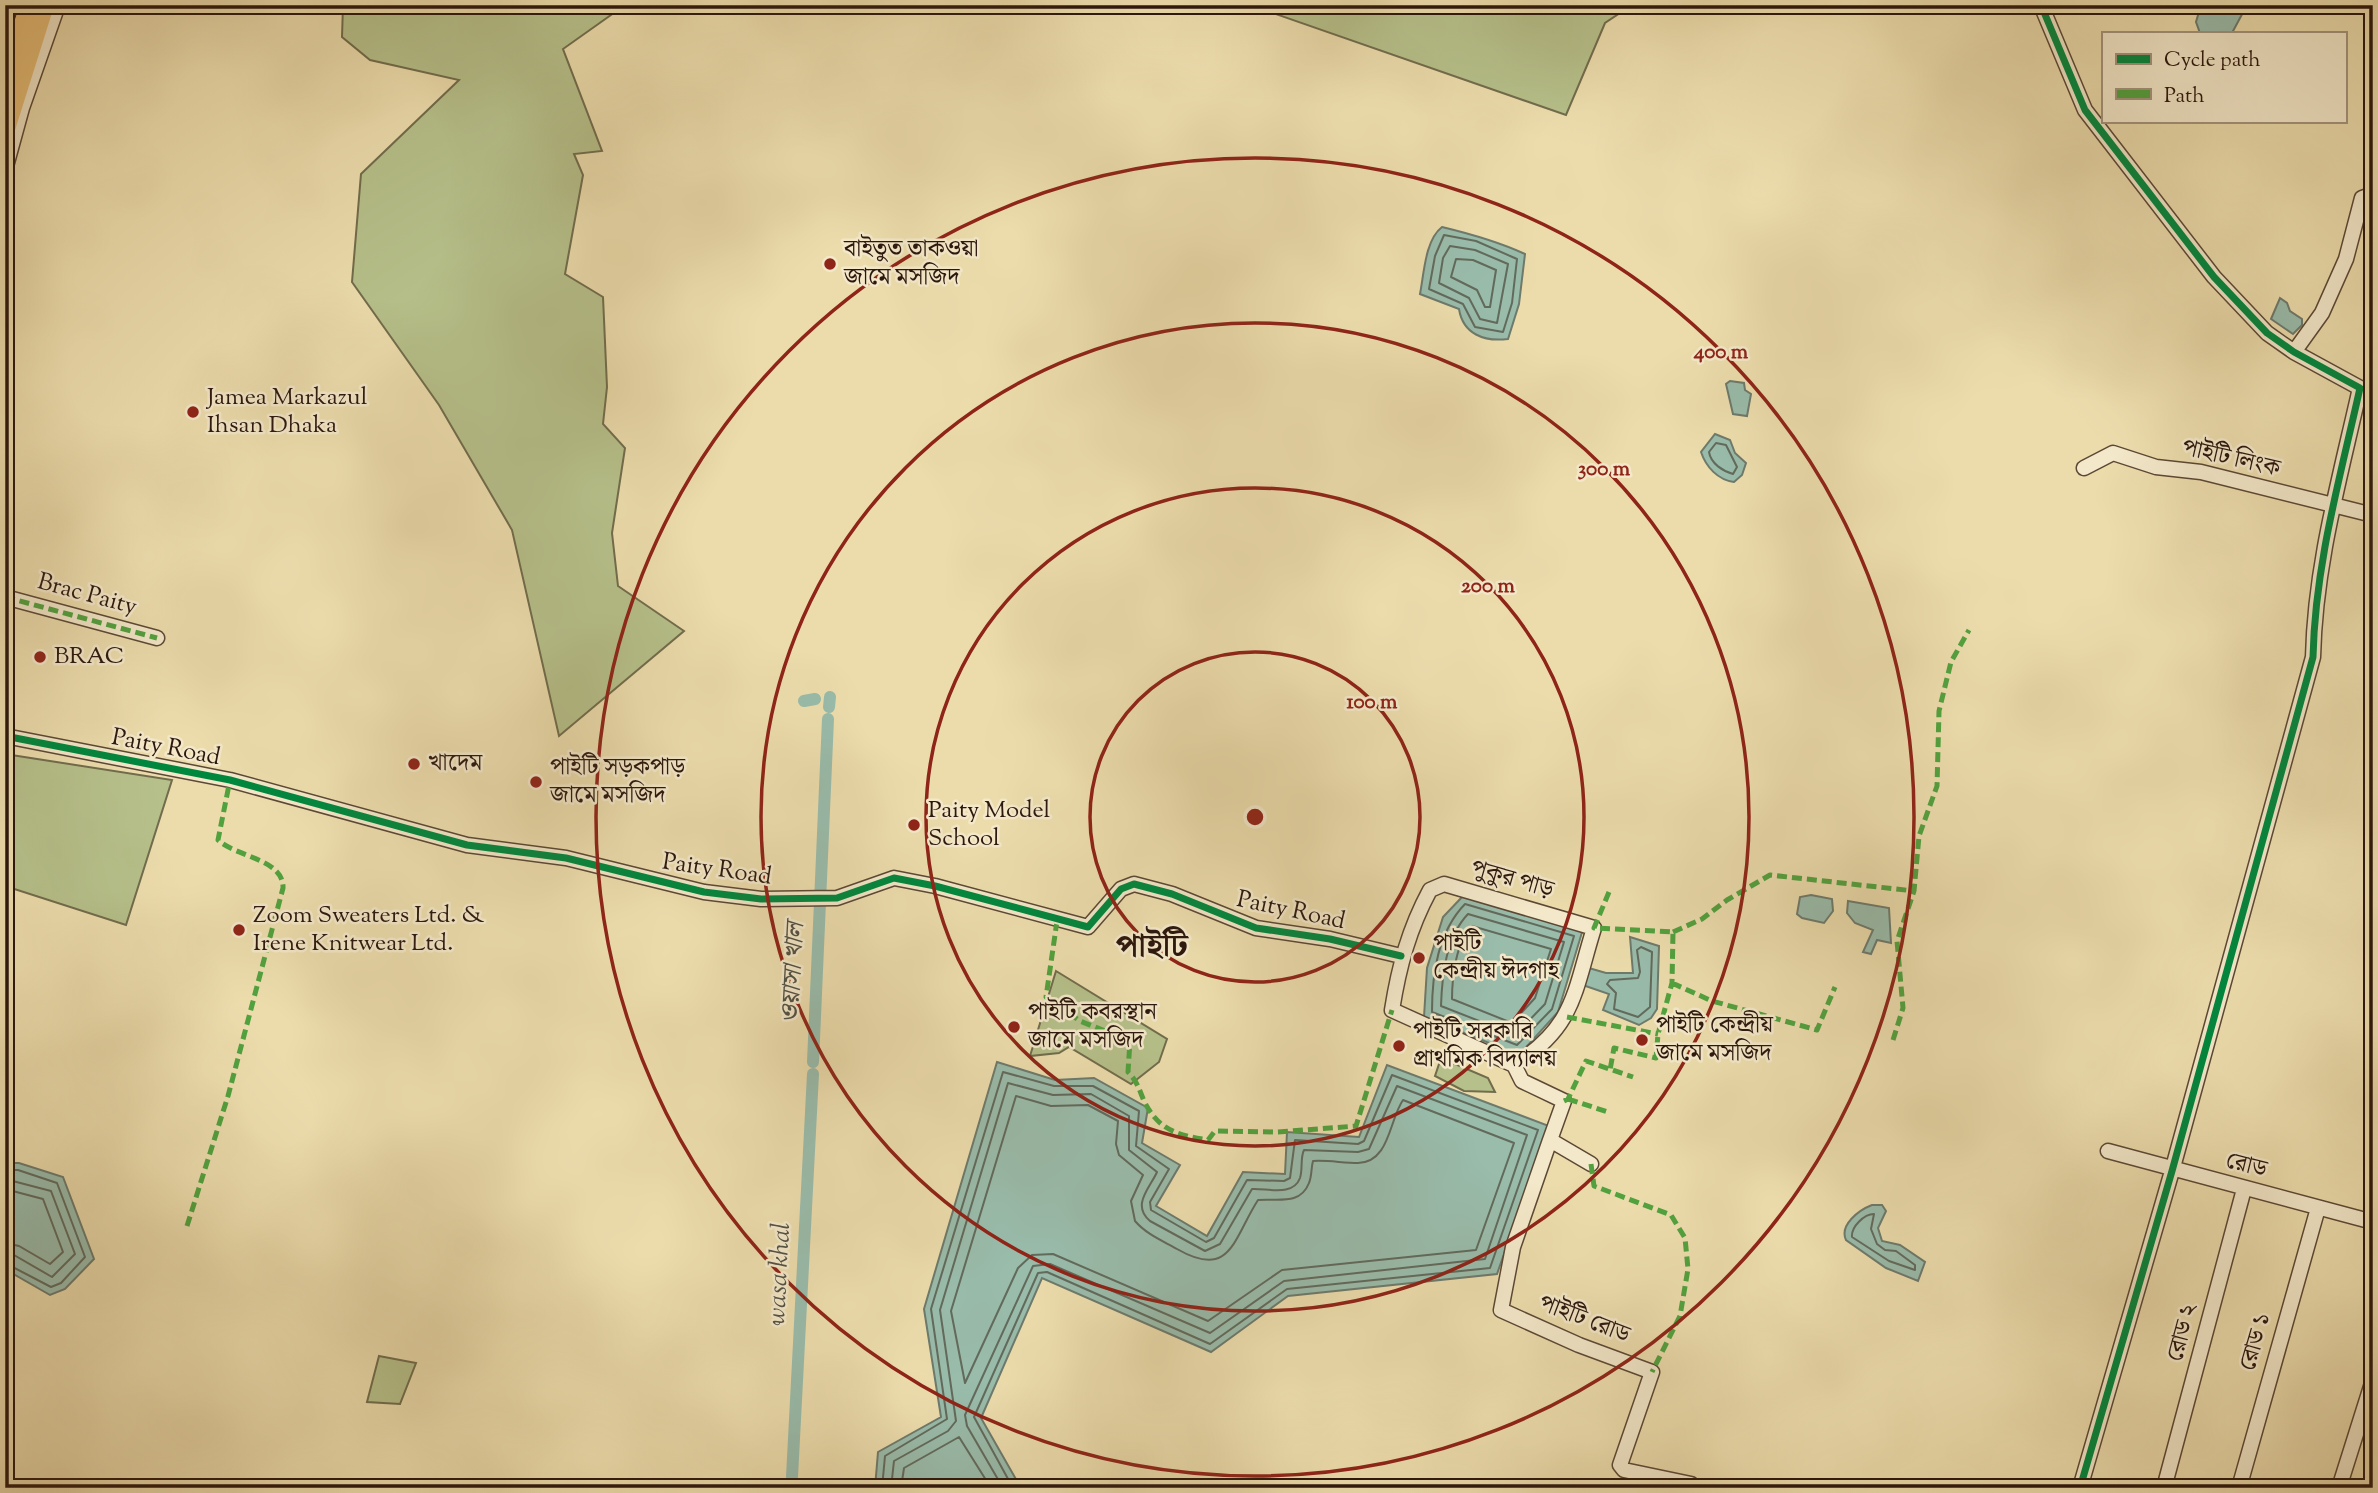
<svg xmlns="http://www.w3.org/2000/svg" width="2378" height="1493" viewBox="0 0 2378 1493" font-family="'Sorts Mill Goudy','Noto Serif Bengali',serif">
  <style>
    .green { fill: #b6c08a; stroke: #716c4c; stroke-width: 2 }
    .water { fill: #99bcab; stroke: #6d7a6c; stroke-width: 2 }
    .lines { fill: none; stroke-linecap: round; stroke-linejoin: round }
    .shore { stroke: #626a5c; stroke-width: 2 }
    .canal { stroke: #99bcab; stroke-width: 12 }
    .minor-casing { stroke: #5c4835; stroke-width: 17 }
    .major-casing { stroke: #2c170d; stroke-width: 20 }
    .minor { stroke: #f3e8c9; stroke-width: 14 }
    .major { stroke: #e6be76; stroke-width: 18 }
    .quiet { stroke: #51a13e; stroke-width: 5; stroke-dasharray: 10 5; stroke-linecap: butt }
    .cycleway-casing { stroke: #f3e8c9; stroke-width: 11 }
    .cycleway { stroke: #00873e; stroke-width: 7 }
    .ring { fill: none; stroke: #8f2418; stroke-width: 3.5 }
    .poi-dot { fill: #8f2418; stroke: #f3e8c9; stroke-width: 2.5 }
    .labels { text-anchor: middle; dominant-baseline: central; stroke-width: 5; stroke-linejoin: round; paint-order: stroke }
    .poi-label { font-size: 24px; fill: #2c170d; stroke: #f3e8c9; text-anchor: start }
    .street-label { font-size: 24px; fill: #2c170d; stroke: #f3e8c9 }
    .water-label { font-size: 26px; font-style: italic; fill: #525144; stroke: #f3e8c9 }
    .district-label { font-size: 32px; font-weight: bold; fill: #2c170d; stroke: #f3e8c9 }
    .centre { fill: #8f2418; stroke: #f3e8c9; stroke-width: 3.5 }
    .ring-label { font-size: 21px; text-anchor: middle; font-weight: bold; fill: #8f2418; stroke: #f3e8c9; stroke-width: 5; stroke-linejoin: round; paint-order: stroke }
  </style>
  <rect width="100%" height="100%" fill="#ecdcac"/>
  <filter id="stains"><feTurbulence type="fractalNoise" baseFrequency=".00286" numOctaves="4"/><feColorMatrix values="0 0 0 0 .2 0 0 0 0 .09 0 0 0 0 .02 0 0 0 .5 -.17"/></filter>
  <radialGradient id="worn" r=".72"><stop offset=".6" stop-color="#630" stop-opacity="0"/><stop offset="1" stop-color="#630" stop-opacity=".3"/></radialGradient>
  <path class="green" d="M343,5H625L563,49L602,151L574,154L583,175L565,274L603,297L607,387L603,424L625,448L612,533L618,586L684,631L559,736L512,530L439,405L352,282L361,174L459,80L370,60L342,37Z
    M1250,5H1632L1605,23L1566,115Z
    M5,754L172,780L126,925L5,886Z
    M1056,971L1167,1039L1159,1062L1131,1084L1069,1047L1059,1053L1030,1056Z
    M1441,1058L1488,1078L1495,1092L1464,1091L1435,1076Z
    M379,1356L416,1363L400,1404L367,1402Z"/>
  <path class="water" d="M2201,5H2247L2232,33H2200L2196,22Z
    M1442,227C1471,234 1497,241 1525,254L1519,304L1508,339C1484,342 1463,334 1459,309L1420,294C1424,274 1425,240 1442,227Z
    M2280,298L2287,303L2290,311L2302,319V325L2293,334L2271,319Z
    M1730,381L1744,383L1745,390L1751,394L1747,416L1733,414L1726,384Z
    M1715,434L1730,440L1735,453L1746,463L1742,475L1734,482C1718,480 1706,467 1701,452Z
    M1464,895L1583,929L1558,1012L1519,1055L1424,1017L1427,968L1443,917Z
    M1811,895L1832,899L1833,911L1824,923L1802,918L1797,914L1800,897Z
    M1848,901L1889,908L1891,943L1877,940L1871,954L1863,952L1873,930L1855,923L1847,913Z
    M1630,937L1659,946L1657,1009L1651,1018L1639,1025L1603,1010L1609,994L1577,983L1582,966L1606,973H1633Z
    M997,1062L1055,1080L1094,1078L1148,1108L1142,1143L1180,1165L1156,1206L1207,1236L1243,1172L1285,1174L1287,1132L1359,1137L1387,1065L1549,1126L1497,1274L1288,1296L1211,1352L1042,1278L981,1418L1021,1488H875L878,1452L941,1417L924,1309Z
    M5,1163H19L63,1177L94,1259L65,1289L50,1295L10,1272L5,1265Z
    M1872,1205H1882L1886,1211L1878,1228L1882,1241L1900,1245L1925,1262L1918,1281L1886,1268L1846,1240C1839,1225 1859,1210 1872,1205Z"/>
  <g class="lines">
    <path class="shore" d="M1444,235L1476,241L1517,259L1512,303L1503,332L1475,327L1463,304L1429,289L1435,256Z
      M1450,246L1475,250L1508,264L1497,323L1480,319L1469,298L1439,283L1443,258Z
      M1456,259L1473,260L1496,270L1490,307H1485L1477,290L1451,277Z
      M1716,443L1726,445L1737,467L1733,474C1723,471 1711,464 1709,452Z
      M1465,904L1574,936L1552,1009L1517,1045L1432,1012C1432,973 1438,932 1465,904Z
      M1468,914L1564,942L1545,1004L1515,1035L1441,1006C1442,975 1446,937 1468,914Z
      M1472,926L1551,949L1535,998L1512,1023L1452,999C1452,978 1456,941 1472,926Z
      M1641,947L1652,952L1650,1007L1638,1017L1614,1009L1616,993L1607,984L1610,980L1638,978L1640,972L1637,950Z
      M1016,1096L1051,1106L1088,1105L1118,1121L1116,1144L1119,1155L1143,1175L1131,1201L1135,1221C1146,1234 1163,1241 1177,1249C1231,1280 1233,1239 1258,1200C1277,1198 1300,1206 1309,1183C1312,1176 1311,1168 1313,1161C1328,1160 1343,1163 1358,1163C1390,1162 1389,1120 1403,1100L1514,1143L1476,1250L1282,1270L1208,1321L1053,1254L1032,1255L1018,1268L965,1383L951,1311Z
      M5,1170H18L57,1183L85,1257L61,1283L51,1287L5,1263
      M5,1179L51,1191L75,1254L52,1277L14,1255L5,1254
      M5,1189L43,1199L63,1252L50,1264L19,1246L5,1243
      M1874,1214L1871,1229L1877,1244L1885,1250L1896,1251L1915,1265V1270L1889,1261L1852,1237C1851,1227 1864,1214 1874,1214Z
      M882,1488L885,1456L947,1419L931,1309L1003,1072L1054,1086H1093L1139,1111L1136,1146L1169,1169L1150,1202L1151,1210L1206,1242L1214,1238L1247,1180L1284,1181L1290,1178L1295,1140L1358,1144L1364,1141L1392,1075L1538,1130L1490,1268L1287,1289L1210,1344L1047,1272L1038,1273L974,1417L1013,1488
      M891,1488L894,1461L948,1431L956,1421L940,1310L1008,1083L1053,1095L1091,1094L1129,1116V1150L1157,1172C1150,1188 1131,1205 1150,1221L1205,1251L1220,1244L1252,1189C1267,1188 1293,1197 1300,1178C1303,1169 1300,1158 1304,1150L1358,1152L1369,1149L1397,1086L1527,1135L1485,1259L1284,1281L1210,1333L1050,1264L1033,1266L965,1415L967,1426L1003,1488
      M901,1488L904,1468L959,1437L991,1488"/>
    <path class="canal" d="M804,701L815,699
      M829,707L830,697
      M813,1062L828,719
      M792,1477L813,1074"/>
    <g class="minor-casing">
      <path id="minor" d="M2041,5L2085,110L2214,277L2267,333L2294,352L2360,388C2340,478 2315,565 2313,657L2172,1171L2080,1488
        M5,170L22,108L58,5
        M2294,352L2322,313L2346,259L2362,198L2373,194
        M2084,468L2113,453L2156,467L2201,472L2373,515
        M5,597L157,638
        M5,736L230,780L467,845L566,858L704,892L761,899L837,898L894,878L935,886L1088,927L1121,889L1134,884L1172,894L1256,928L1330,939L1401,956
        M1444,884L1594,928C1574,992 1575,1027 1514,1065L1392,1010C1399,966 1409,929 1430,890Z
        M1514,1065L1522,1081L1564,1101L1550,1140L1591,1164
        M1550,1140L1513,1247L1501,1310L1579,1345L1652,1372L1620,1465L1624,1470L1691,1484L1693,1488
        M2108,1151L2373,1222
        M2164,1488L2244,1189
        M2239,1488L2318,1208
        M2339,1488L2373,1380"/>
    </g>
    <g class="major-casing">
      <path id="major" d="M5,80L29,5
        M5,132L45,5"/>
    </g>
    <use href="#minor" class="minor"/>
    <use href="#major" class="major"/>
    <path class="quiet" d="M5,597L157,638
      M1609,892L1594,928L1673,932L1672,983L1658,1034L1656,1058L1614,1048L1610,1070
      M1057,921L1046,997L1080,1021L1130,1041L1128,1072C1137,1081 1139,1089 1144,1101C1159,1131 1178,1135 1208,1140L1215,1131L1278,1132L1356,1126L1392,1010
      M1673,932L1702,919L1727,900L1770,875L1914,891L1919,836L1937,786L1939,711L1951,662L1969,630
      M1672,983L1712,1001L1817,1030L1835,987
      M1567,1017L1658,1034
      M1893,1040L1903,1008L1897,941L1914,891
      M1568,1099L1608,1112
      M1564,1101L1568,1099L1586,1061L1633,1077
      M1591,1164L1594,1186L1671,1215L1685,1238L1688,1269L1680,1316L1652,1372
      M187,1226L228,1096L283,888C284,859 236,857 218,840L230,780"/>
    <g class="cycleway-casing">
      <path id="cycleway" d="M2041,5L2085,110L2214,277L2267,333L2294,352L2360,388C2340,478 2315,565 2313,657L2172,1171L2080,1488
        M5,736L230,780L467,845L566,858L704,892L761,899L837,898L894,878L935,886L1088,927L1121,889L1134,884L1172,894L1256,928L1330,939L1401,956"/>
    </g>
    <use href="#cycleway" class="cycleway"/>
  </g>
  <g class="ring">
    <circle cx="1255" cy="817" r="165"/>
    <circle cx="1255" cy="817" r="329"/>
    <circle cx="1255" cy="817" r="494"/>
    <circle cx="1255" cy="817" r="659"/>
  </g>
  <g class="poi-dot">
    <circle cx="830" cy="264" r="7"/>
    <circle cx="193" cy="412" r="7"/>
    <circle cx="40" cy="657" r="7"/>
    <circle cx="414" cy="764" r="7"/>
    <circle cx="536" cy="782" r="7"/>
    <circle cx="914" cy="825" r="7"/>
    <circle cx="239" cy="930" r="7"/>
    <circle cx="1419" cy="958" r="7"/>
    <circle cx="1014" cy="1027" r="7"/>
    <circle cx="1642" cy="1040" r="7"/>
    <circle cx="1399" cy="1046" r="7"/>
  </g>
  <g class="labels">
    <g class="poi-label">
      <text x="844" y="250">বাইতুত তাকওয়া<tspan x="844" dy="28">জামে মসজিদ</tspan></text>
      <text x="207" y="398">Jamea Markazul<tspan x="207" dy="28">Ihsan Dhaka</tspan></text>
      <text x="54" y="657">BRAC</text>
      <text x="428" y="764">খাদেম</text>
      <text x="550" y="768">পাইটি সড়কপাড়<tspan x="550" dy="28">জামে মসজিদ</tspan></text>
      <text x="928" y="811">Paity Model<tspan x="928" dy="28">School</tspan></text>
      <text x="253" y="916">Zoom Sweaters Ltd. &amp;<tspan x="253" dy="28">Irene Knitwear Ltd.</tspan></text>
      <text x="1433" y="944">পাইটি<tspan x="1433" dy="28">কেন্দ্রীয় ঈদগাহ</tspan></text>
      <text x="1028" y="1013">পাইটি কবরস্থান<tspan x="1028" dy="28">জামে মসজিদ</tspan></text>
      <text x="1656" y="1026">পাইটি কেন্দ্রীয়<tspan x="1656" dy="28">জামে মসজিদ</tspan></text>
      <text x="1413" y="1032">পাইটি সরকারি<tspan x="1413" dy="28">প্রাথমিক বিদ্যালয়</tspan></text>
    </g>
    <g class="street-label">
      <text transform="translate(2231 459) rotate(13)">পাইটি লিংক</text>
      <text transform="translate(87 595) rotate(15)">Brac Paity</text>
      <text transform="translate(166 748) rotate(11)">Paity Road</text>
      <text transform="translate(717 870) rotate(8)">Paity Road</text>
      <text transform="translate(1512 880) rotate(16)">পুকুর পাড়</text>
      <text transform="translate(1291 911) rotate(12)">Paity Road</text>
      <text transform="translate(2246 1166) rotate(14)">রোড</text>
      <text transform="translate(1584 1320) rotate(21)">পাইটি রোড</text>
      <text transform="translate(2183 1333) rotate(-75)">রোড ২</text>
      <text transform="translate(2256 1342) rotate(-74)">রোড ১</text>
    </g>
    <g class="water-label">
      <text transform="translate(794 973) rotate(-87)">ওয়াসা খাল</text>
      <text transform="translate(780 1274) rotate(-87)">wasa khal</text>
    </g>
    <g class="district-label">
      <text x="1152" y="948">পাইটি</text>
    </g>
  </g>
  <circle cx="1255" cy="817" r="10" class="centre"/>
  <g class="ring-label">
    <text x="1721" y="358">400 m</text>
    <text x="1604" y="475">300 m</text>
    <text x="1488" y="592">200 m</text>
    <text x="1372" y="708">100 m</text>
  </g>
  <rect width="2378" height="1493" fill="none" stroke="#ecdcac" stroke-width="28"/>
  <rect x="7" y="7" width="2364" height="1479" fill="none" stroke="#2c170d" stroke-width="3.5"/>
  <rect x="14" y="14" width="2350" height="1465" fill="none" stroke="#2c170d" stroke-width="2"/>
  <rect x="2102" y="32" width="245" height="91" fill="#f3e8c9" stroke="#a3947e" stroke-width="2"/>
  <rect x="2116" y="54" width="35" height="10" fill="#00873e" stroke="#a3947e" stroke-width="2"/>
  <text x="2164" y="66" font-size="21" fill="#2c170d">Cycle path</text>
  <rect x="2116" y="89" width="35" height="10" fill="#51a13e" stroke="#a3947e" stroke-width="2"/>
  <text x="2164" y="102" font-size="21" fill="#2c170d">Path</text>
  <rect width="100%" height="100%" filter="url(#stains)"/>
  <rect width="100%" height="100%" fill="url(#worn)"/>
</svg>
